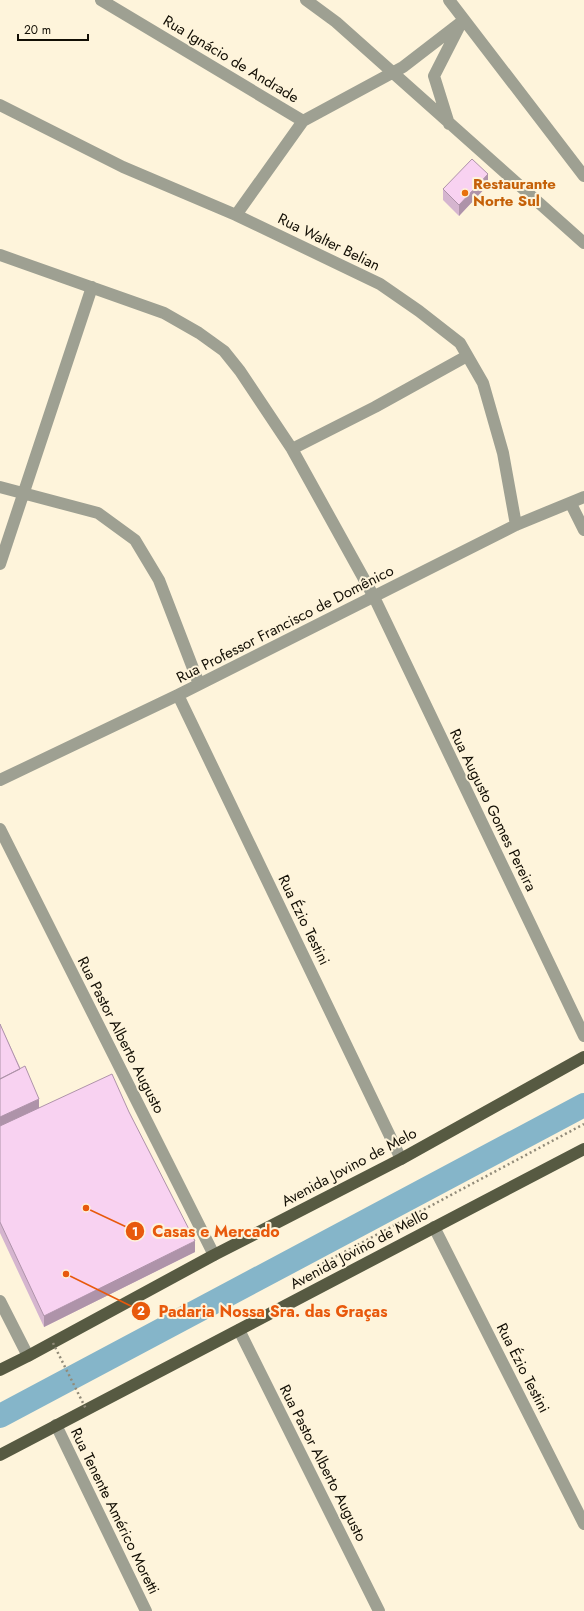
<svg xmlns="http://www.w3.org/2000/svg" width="584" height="1611" viewBox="0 0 584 1611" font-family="Jost,sans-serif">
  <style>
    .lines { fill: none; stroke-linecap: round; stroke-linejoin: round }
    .canal { stroke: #85b5c9; stroke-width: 24 }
    .path { stroke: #928b79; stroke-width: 2.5; stroke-dasharray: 2 3; stroke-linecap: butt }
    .minor { stroke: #9ea092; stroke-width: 12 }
    .major { stroke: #575a42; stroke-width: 12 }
    .path-bridge { stroke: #928b79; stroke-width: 2.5; stroke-dasharray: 2 3; stroke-linecap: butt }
    .wall { fill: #d5b5cf }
    .shaded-wall { fill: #ae93a9 }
    .building { fill: #f8d2f1; stroke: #ae93a9 }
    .food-dot { fill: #e8710a; stroke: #fef4db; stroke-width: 1.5 }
    .labels { text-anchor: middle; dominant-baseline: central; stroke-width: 4; stroke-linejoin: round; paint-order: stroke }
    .street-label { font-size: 15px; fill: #120e04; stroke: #fef4db }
    .food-label { font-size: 15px; font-weight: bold; fill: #c56008; stroke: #fef4db; text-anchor: start }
    .leader { fill: none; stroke: #e8590c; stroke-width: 1.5 }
    .callout-dot { fill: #e8590c; stroke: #fef4db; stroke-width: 1.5 }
    .mark-label { font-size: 12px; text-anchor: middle; font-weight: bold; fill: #fff }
    .callout-label { font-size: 16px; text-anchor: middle; font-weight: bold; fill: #e8590c; stroke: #fef4db; stroke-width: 4; stroke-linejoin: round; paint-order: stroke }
  </style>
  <rect width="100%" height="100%" fill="#fef4db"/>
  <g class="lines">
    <path class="canal" d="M0,1416L584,1105"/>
    <path class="path" d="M318,1266L584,1124"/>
    <path class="minor" d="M101,0L303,121
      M306,0L336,22L584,243
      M449,0L584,176
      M0,105L123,167L236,215L380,284L419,311L460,343L483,383L503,453L516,525
      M449,124L434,76L460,25
      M236,215L303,121L403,67L464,20
      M0,255L164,313L199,333L224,351L240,371L292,449L374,597L584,1036
      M292,449L375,407L467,356
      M0,487L98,513L135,540L159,580L199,684
      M571,504L584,530
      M0,564L92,287
      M178,695L401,1159
      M0,780L178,695L516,525L584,497
      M0,829L214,1255
      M434,1227L584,1524
      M0,1301L28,1356
      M239,1330L379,1611
      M56,1425L146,1611"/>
    <path class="major" d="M0,1370L28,1356L214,1255L401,1159L584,1057
      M0,1455L584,1149"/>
    <path class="path-bridge" d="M53,1343L86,1409"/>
  </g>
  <path class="wall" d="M488,185L459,216L443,200V189Z
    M0,1024L39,1108L129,1112L195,1252L44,1327L0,1233Z"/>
  <path class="shaded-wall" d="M488,174V185L459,216V205Z
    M39,1099V1119L0,1137V1117Z
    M195,1241V1252L44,1327V1316Z"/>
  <path class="building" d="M472,159L488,174L459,205L443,189Z
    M0,1024L20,1069L0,1079Z
    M25,1066L39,1099L0,1117V1079Z
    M112,1074L129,1112L195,1241L44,1316L0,1222V1126Z"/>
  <circle class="food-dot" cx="465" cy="193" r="4"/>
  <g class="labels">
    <g class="street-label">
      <text transform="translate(231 59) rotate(31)">Rua Ignácio de Andrade</text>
      <text transform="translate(329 242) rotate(26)">Rua Walter Belian</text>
      <text transform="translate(285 624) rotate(-27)">Rua Professor Francisco de Domênico</text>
      <text transform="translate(493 810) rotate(64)">Rua Augusto Gomes Pereira</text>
      <text transform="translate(304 920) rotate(64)">Rua Ézio Testini</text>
      <text transform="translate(121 1035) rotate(63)">Rua Pastor Alberto Augusto</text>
      <text transform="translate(349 1167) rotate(-28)">Avenida Jovino de Melo</text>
      <text transform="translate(359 1249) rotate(-28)">Avenida Jovino de Mello</text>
      <text transform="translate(523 1368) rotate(63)">Rua Ézio Testini</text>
      <text transform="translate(323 1463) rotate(63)">Rua Pastor Alberto Augusto</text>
      <text transform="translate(115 1511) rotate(64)">Rua Tenente Américo Moretti</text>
    </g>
    <g class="food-label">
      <text x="473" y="184">Restaurante<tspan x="473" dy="17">Norte Sul</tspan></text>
    </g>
  </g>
  <path class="leader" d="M86 1208L135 1231M66 1274L141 1311"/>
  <g class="callout-dot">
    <circle cx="86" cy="1208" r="4"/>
    <circle cx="66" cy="1274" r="4"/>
    <circle cx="135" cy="1231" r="10"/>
    <circle cx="141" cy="1311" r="10"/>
  </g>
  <g class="mark-label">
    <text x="135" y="1236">1</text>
    <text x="141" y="1315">2</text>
  </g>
  <g class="callout-label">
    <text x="216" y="1237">Casas e Mercado</text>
    <text x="273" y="1317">Padaria Nossa Sra. das Graças</text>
  </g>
  <path d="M18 34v6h70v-6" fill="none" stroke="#120e04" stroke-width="2"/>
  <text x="24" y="34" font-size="12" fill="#120e04" stroke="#fef4db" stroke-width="3" paint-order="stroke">20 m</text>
</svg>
